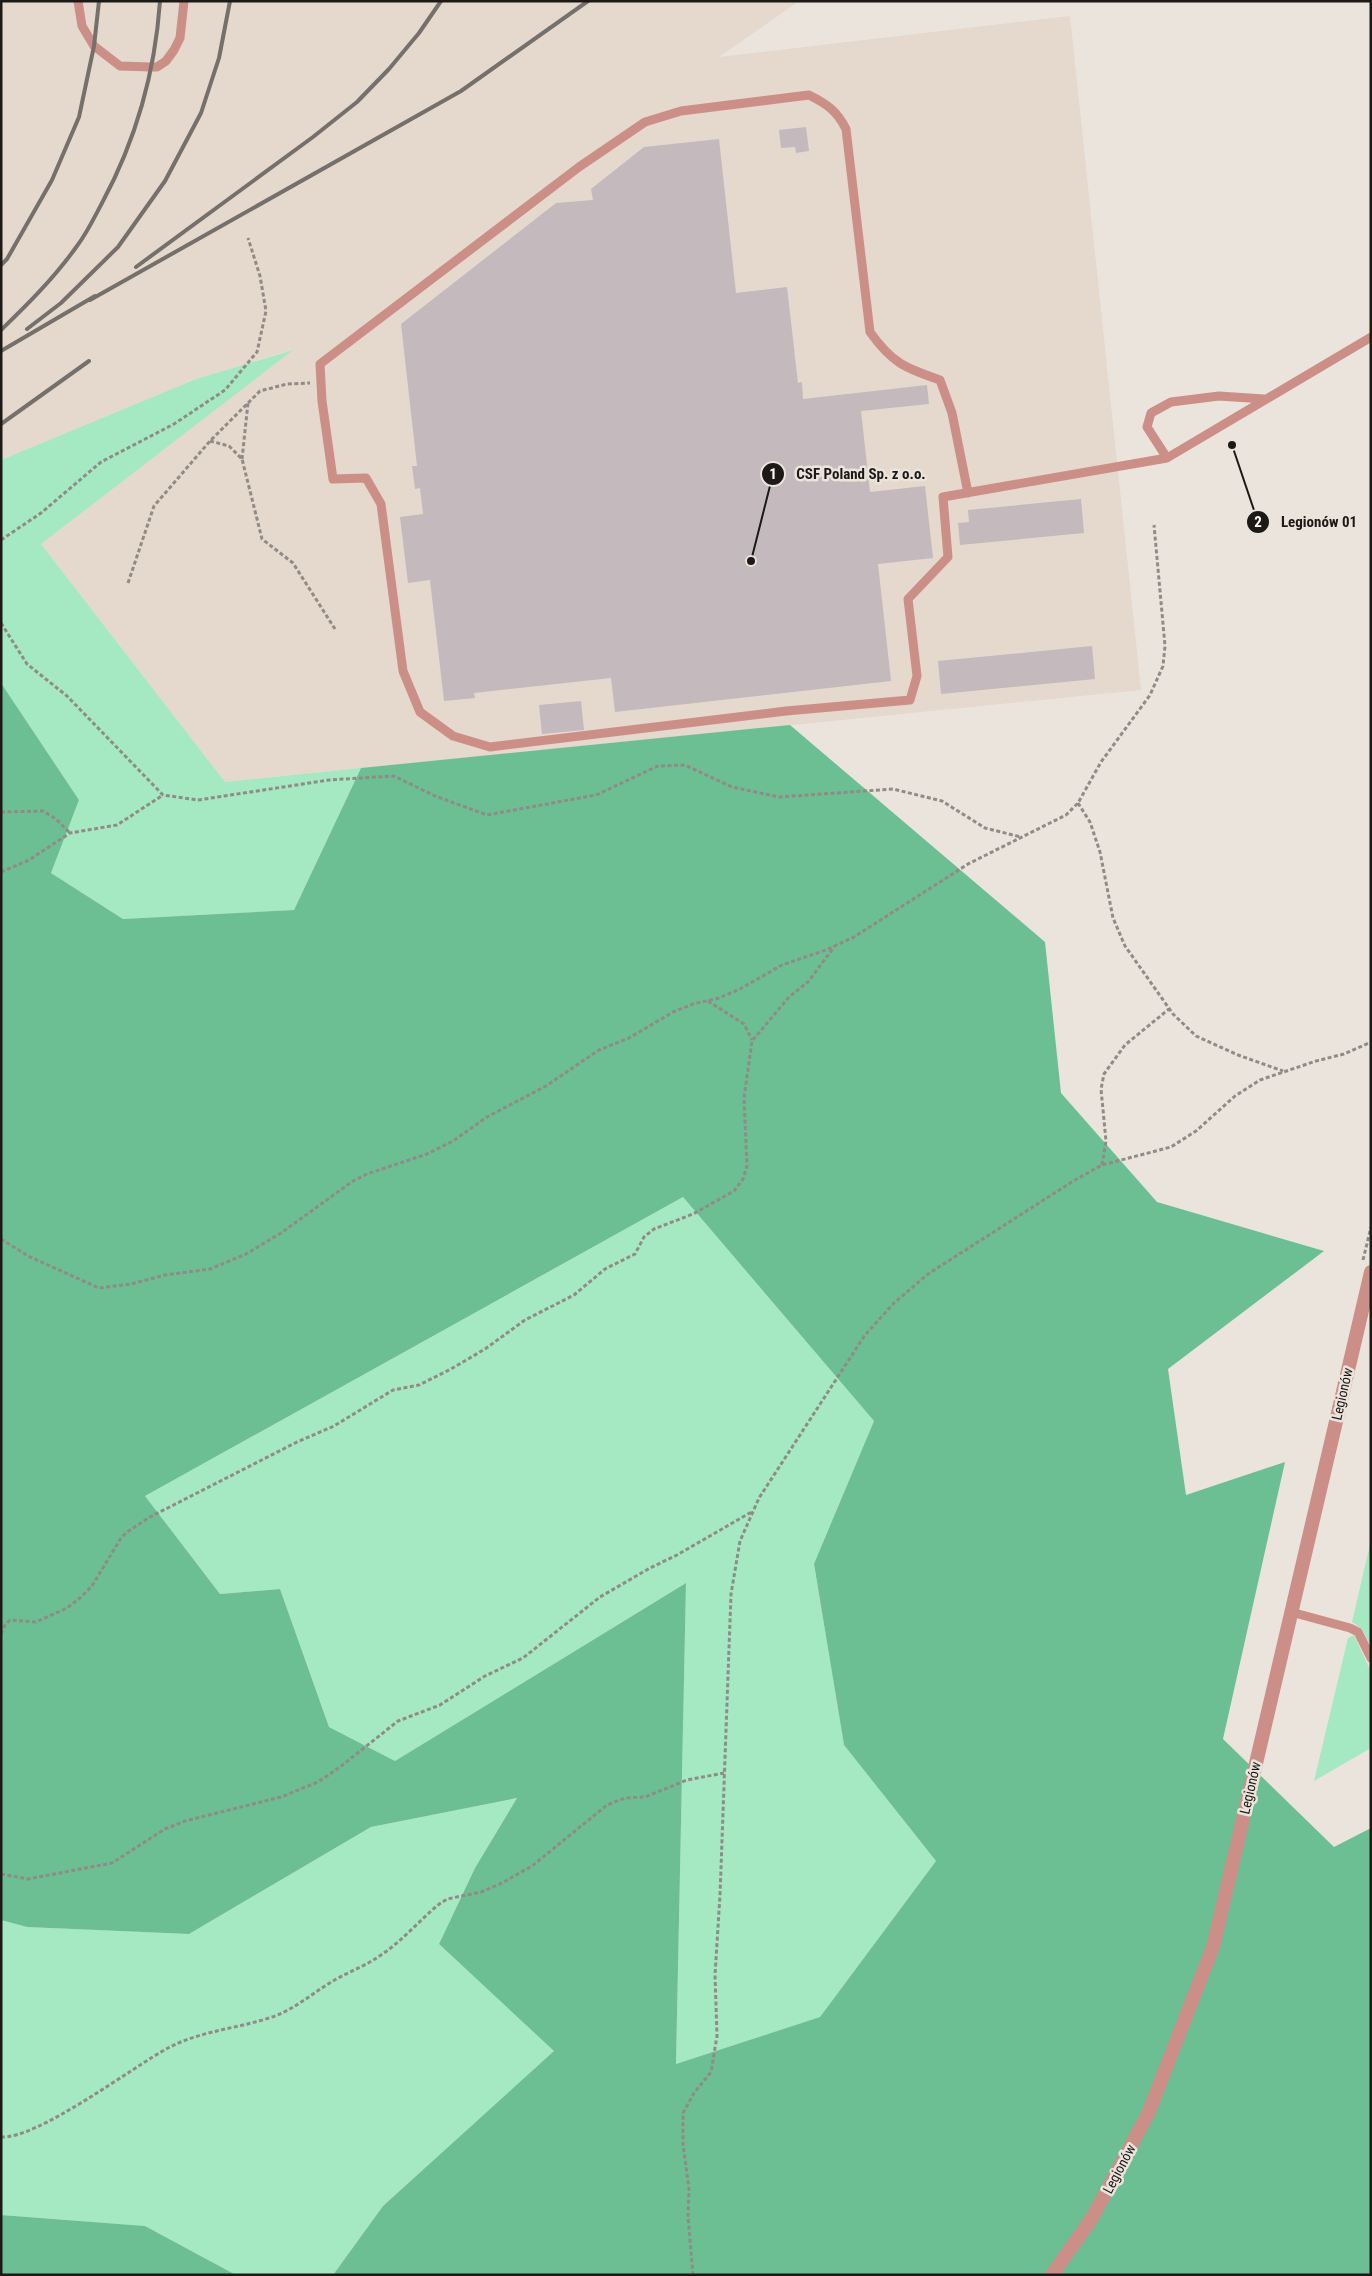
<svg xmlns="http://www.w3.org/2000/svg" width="1372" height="2276" viewBox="0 0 1372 2276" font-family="'Roboto Condensed',sans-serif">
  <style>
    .built { fill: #e5d8cc }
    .green { fill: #a5e9c3 }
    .forest { fill: #6cbf93; fill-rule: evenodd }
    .building { fill: #c4babd }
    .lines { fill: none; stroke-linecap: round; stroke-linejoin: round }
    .path { stroke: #908b86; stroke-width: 3; stroke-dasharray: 4 2.5; stroke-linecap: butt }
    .service { stroke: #cb8f87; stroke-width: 9 }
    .tertiary { stroke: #cb8f87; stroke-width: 14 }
    .rail { stroke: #75706c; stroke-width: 4 }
    .labels { text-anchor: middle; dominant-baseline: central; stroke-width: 5; stroke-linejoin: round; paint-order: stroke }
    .street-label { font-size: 14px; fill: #1c1917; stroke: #ebe4dd }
    .leader { fill: none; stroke: #1c1917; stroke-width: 2 }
    .callout-dot { fill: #1c1917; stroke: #ebe4dd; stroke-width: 2 }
    .mark-label { font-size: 15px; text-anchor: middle; font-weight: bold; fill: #fff }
    .callout-label { font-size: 15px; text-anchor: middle; font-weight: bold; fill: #1c1917; stroke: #ebe4dd; stroke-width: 5; stroke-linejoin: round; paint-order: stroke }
  </style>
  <rect width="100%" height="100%" fill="#ebe4dd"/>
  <path class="built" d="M1,1H799L719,57L1070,16L1141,690L225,782L41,544L291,350L196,379L1,460Z"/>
  <path class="green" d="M293,350L41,544L225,782L361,768L294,910L123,919L51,873L79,800L1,683V460L196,379Z
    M683,1197L874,1421L814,1565L844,1745L936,1861L820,2017L676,2064L686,1583L395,1761L329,1727L280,1589L220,1594L145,1496Z
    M1371,1540V1647L1362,1629L1352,1622Z
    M1354,1635L1371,1672V1748L1314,1781L1348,1638Z
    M517,1798L475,1868L439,1944L555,2051L383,2206L333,2275H236L145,2226L1,2215V1920L27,1927L189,1934L371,1827Z"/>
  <path class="forest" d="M1,683L79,800L51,873L123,919L294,910L361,768L790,725L1045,942L1061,1093L1157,1202L1324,1251L1168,1369L1186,1495L1285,1462L1223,1739L1334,1847L1371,1828V2275H333L383,2206L554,2051L439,1944L475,1868L517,1798L371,1827L189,1934L27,1927L1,1920ZM683,1197L874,1421L814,1564L844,1745L936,1861L820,2017L676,2064L686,1583L395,1761L329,1727L280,1589L220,1594L145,1496Z
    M1,2215L145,2226L236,2275H1Z"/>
  <path class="building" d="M806,127L809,151L796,153L795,147L781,148L779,130Z
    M719,139L736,293L787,287L798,383L802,382L803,399L927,385L929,404L861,411L870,492L925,486L933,558L878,564L891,681L615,712L611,678L474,693L475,698L444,701L430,580L408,583L400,517L423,514L420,488L415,489L412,466H417L401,324L556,203L593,200L591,189L644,147Z
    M1081,499L1084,533L960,545L958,523L969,522L968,510Z
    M1092,646L1095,679L941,694L938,661Z
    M581,701L584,730L542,734L539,705Z"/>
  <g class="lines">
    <path class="path" d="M210,441L229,446L242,459L262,539L293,563L335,629
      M242,459L248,403
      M1,540L41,513L101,462L174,424L225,390L257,352L266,311L260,276L248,238
      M128,583L154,506L210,441L260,391L287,384L310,383
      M1,623L27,664L67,696L163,795L198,800L329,780L394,776L435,796L487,815L596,795L658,766L685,765L732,787L779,797L893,789L942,801L985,828L1021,837
      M1078,803L1090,822L1100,852L1113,918L1125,946L1173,1014L1196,1036L1238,1055L1283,1071
      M1,812L43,811L56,819L70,833
      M1,872L29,860L70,833L117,825L163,795
      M708,1001L744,1024L752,1040
      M1102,1165L1106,1141L1101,1089L1104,1074L1125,1045L1169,1009
      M1,1239L28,1256L99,1288L131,1284L165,1275L210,1269L246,1254L281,1233L353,1181L367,1174L427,1154L453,1141L487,1117L546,1086L599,1050L629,1038L673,1012L693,1004L719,998L740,989L782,965L826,950L854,937L968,864L1066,815L1078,803L1101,762L1150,695L1163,666L1165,646L1154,525
      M1363,1260L1371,1227
      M1,1634L5,1625L10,1620L36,1622L67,1608L80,1598L92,1586L121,1538L127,1532L150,1517L297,1442L334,1426L393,1390L419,1385L451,1369L485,1349L525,1320L574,1295L605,1269L635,1254L644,1237L654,1229L693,1214L734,1191L743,1179L747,1166L744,1098L752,1041L789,997L808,982L834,947
      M1,1874L28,1879L112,1863L165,1829L185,1821L281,1797L318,1782L340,1767L398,1721L440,1705L485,1676L523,1658L600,1597L650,1568L677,1555L753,1511
      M1,2137C38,2139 131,2068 168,2048C200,2031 235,2029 269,2018C292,2011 309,1996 328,1984C345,1973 364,1967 381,1955C402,1941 419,1921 438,1905L447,1899L481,1892L502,1883L532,1866L607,1805L625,1798L645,1797L687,1780L724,1773
      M693,2275L688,2217L689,2189L683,2144V2113L694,2093L711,2072L717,2036L715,1975L720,1895L731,1594L740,1541L759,1498L865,1335L894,1303L928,1274L1075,1180L1102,1165L1171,1147L1196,1131L1235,1096L1260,1080L1316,1061L1344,1054L1371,1042"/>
    <path class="service" d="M78,1L82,26L94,46L120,66L151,67H157L166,61L174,50L180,38L184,1
      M1167,458L1147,427L1151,413L1171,402L1219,396L1264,399
      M968,493L952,413L940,380C905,368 892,363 870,332L846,129C837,111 827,104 809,95L681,111L645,122L579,167L320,364L322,401L333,479L366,478L381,504L403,671L420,712L453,736L490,747L786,711L910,700L917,676L908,599L948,557L943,497L1167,458L1371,337
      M1291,1612L1350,1628L1358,1632L1371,1658"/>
    <path class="tertiary" d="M1052,2275L1092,2218L1148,2114L1213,1947L1371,1272"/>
    <path class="rail" d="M1,265L7,259L52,180L79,117L94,46L99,1
      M136,267L313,137L357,102L389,69L419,33L441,1
      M90,300L461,91L588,1
      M27,329L61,303L118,247L165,181L201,113L219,58L230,1
      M1,330C28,304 55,277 77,246C87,233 94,218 102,203C136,140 155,73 160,1
      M1,351L95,296
      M1,424L89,361"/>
  </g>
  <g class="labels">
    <g class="street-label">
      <text transform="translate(1342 1394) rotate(-77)">Legionów</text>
      <text transform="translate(1250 1788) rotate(-77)">Legionów</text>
      <text transform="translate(1119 2169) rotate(-62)">Legionów</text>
    </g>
  </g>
  <path class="leader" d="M751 561L773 474M1232 445L1258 522"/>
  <g class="callout-dot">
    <circle cx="751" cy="561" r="5"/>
    <circle cx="1232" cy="445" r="5"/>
    <circle cx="773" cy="474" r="12"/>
    <circle cx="1258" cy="522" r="12"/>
  </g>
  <g class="mark-label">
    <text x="773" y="479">1</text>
    <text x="1258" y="527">2</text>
  </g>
  <g class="callout-label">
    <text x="861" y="479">CSF Poland Sp. z o.o.</text>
    <text x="1319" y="527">Legionów 01</text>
  </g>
  <rect width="1372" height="2276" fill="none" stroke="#1c1917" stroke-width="5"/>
</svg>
